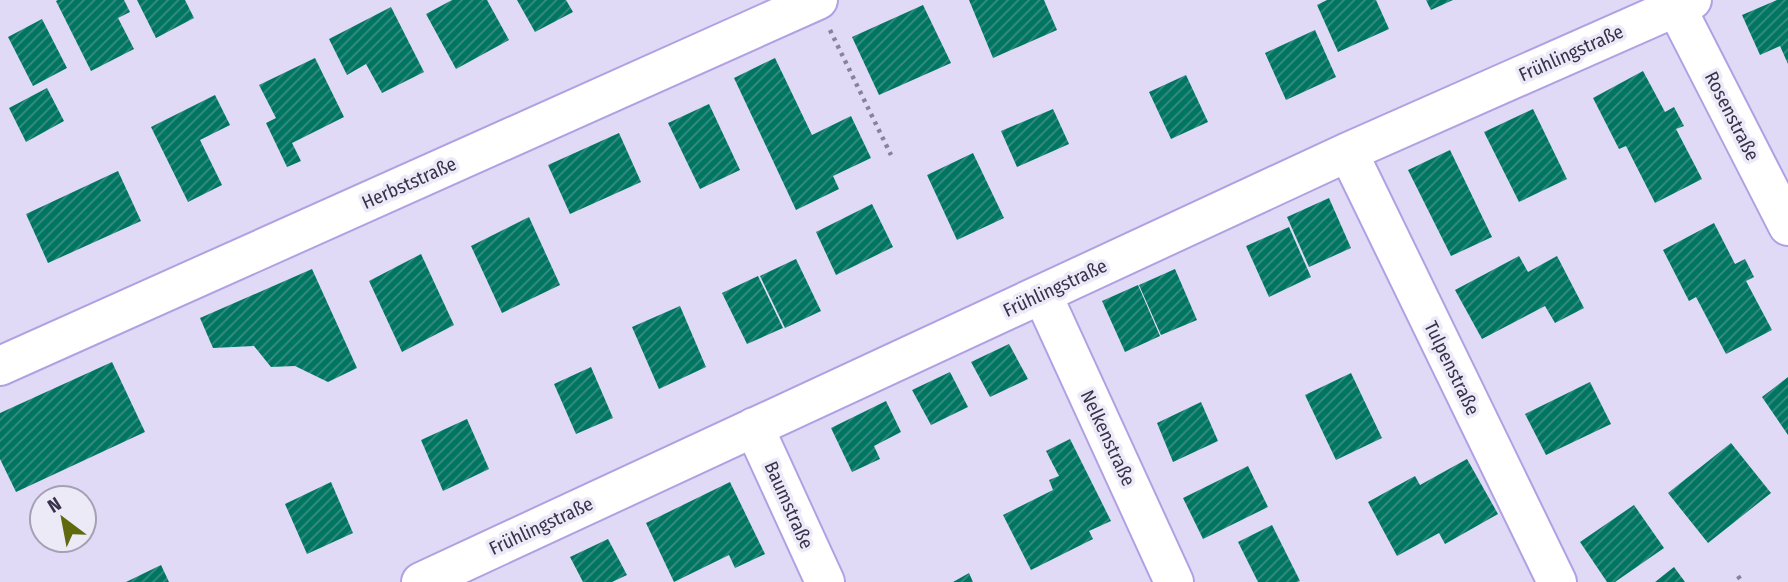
<svg xmlns="http://www.w3.org/2000/svg" width="1788" height="582" viewBox="0 0 1788 582" font-family="'Fira Sans Condensed',sans-serif">
  <style>
    .building { fill: url(#building-hatch) }
    .lines { fill: none; stroke-linecap: round; stroke-linejoin: round }
    .minor-casing { stroke: #b1a1e2; stroke-width: 42 }
    .path { stroke: #89829e; stroke-width: 4.5; stroke-dasharray: 3.5 5; stroke-linecap: butt }
    .minor { stroke: #fff; stroke-width: 38 }
    .labels { text-anchor: middle; dominant-baseline: central; stroke-width: 7; stroke-linejoin: round; paint-order: stroke }
    .street-label { font-size: 19px; fill: #39324d; stroke: #edeaf8 }
  </style>
  <defs>
    <pattern id="building-hatch" width="6" height="6" patternUnits="userSpaceOnUse" patternTransform="scale(1.75)"><rect width="6" height="6" fill="#007662"/><path d="M-1 1l2-2M0 6l6-6M5 7l2-2" fill="none" stroke="#3b8d81"/></pattern>
  </defs>
  <rect width="100%" height="100%" fill="#e0daf6"/>
  <path class="building" d="M58,0H124L130,12L118,18L134,49L91,71L56,1Z
    M137,0H185L194,18L156,38Z
    M452,0H487L509,40L456,69L426,14Z
    M517,0H566L573,12L535,32Z
    M969,0H1044L1057,30L993,58Z
    M1327,0H1376L1389,29L1338,52L1317,5Z
    M1426,0H1453L1431,10Z
    M1777,0H1788V64L1780,46L1760,55L1742,15Z
    M923,5L951,63L879,95L852,37Z
    M391,7L424,72L382,93L366,64L347,75L329,39Z
    M42,19L67,68L33,86L8,37Z
    M1315,30L1336,77L1286,100L1265,53Z
    M315,58L344,117L292,143L301,161L287,167L266,123L276,118L259,85Z
    M775,58L812,135L851,116L871,158L833,176L839,189L796,210L734,78Z
    M1643,71L1665,112L1674,107L1684,126L1676,129L1702,179L1655,203L1626,146L1619,149L1593,98Z
    M1186,75L1208,122L1171,139L1149,92Z
    M47,88L64,121L26,142L9,108Z
    M215,95L230,125L200,140L222,185L188,202L151,127Z
    M709,104L740,170L700,189L668,123Z
    M1053,109L1069,144L1017,167L1001,131Z
    M1533,109L1567,179L1519,202L1484,132Z
    M619,133L641,182L570,214L548,165Z
    M1450,150L1492,237L1451,256L1408,170Z
    M973,153L1004,218L957,240L927,175Z
    M118,171L141,221L48,263L26,214Z
    M1329,198L1351,248L1309,267L1287,217Z
    M872,204L893,247L836,275L816,232Z
    M529,217L560,285L502,313L471,246Z
    M1714,223L1735,264L1745,259L1754,277L1746,281L1772,330L1726,354L1696,297L1689,301L1663,250Z
    M1289,227L1311,277L1269,297L1246,246Z
    M421,254L454,325L402,352L369,281Z
    M1519,256L1528,272L1557,256L1584,308L1555,323L1545,306L1482,339L1455,290Z
    M796,259L821,311L785,328L760,276Z
    M312,269L357,368L328,382L295,366L271,367L254,346L213,348L200,318Z
    M1175,269L1197,320L1161,335L1139,285Z
    M758,276L783,328L747,344L722,293Z
    M1138,285L1160,336L1125,352L1102,301Z
    M680,306L706,367L659,389L632,327Z
    M1009,344L1028,379L990,397L971,362Z
    M112,362L145,432L16,492L0,459V413Z
    M591,367L613,418L576,434L554,384Z
    M950,372L968,407L931,425L912,390Z
    M1351,373L1382,438L1336,460L1305,395Z
    M1788,377V435L1762,397Z
    M1590,382L1611,424L1546,455L1525,414Z
    M886,401L901,432L874,446L880,459L852,472L831,428Z
    M1201,402L1218,441L1173,462L1157,423Z
    M467,419L489,469L443,491L421,440Z
    M1070,439L1111,521L1089,531L1093,539L1031,570L1003,515L1053,490L1049,480L1059,476L1046,451Z
    M1731,443L1771,493L1708,543L1668,493Z
    M1467,459L1498,514L1445,544L1439,533L1397,556L1368,502L1415,476L1420,485Z
    M1248,466L1268,507L1203,539L1183,498Z
    M331,482L353,533L307,554L285,504Z
    M730,482L765,554L735,568L729,555L674,582L646,523Z
    M1634,505L1664,548L1615,582H1607L1580,542Z
    M1272,525L1300,581L1297,582H1258L1238,542Z
    M608,539L627,575L612,582H583L570,557Z
    M161,565L169,582H126Z
    M1674,567L1685,582H1655Z
    M969,573L973,582H953Z"/>
  <g class="lines">
    <g class="minor-casing">
      <path id="minor" d="M1676,7L1788,226
        M1348,152L1557,582
        M1042,294L1174,582
        M0,366L818,0
        M754,427L825,582
        M421,582L1348,152L1692,0"/>
    </g>
    <path class="path" d="M830,30L891,155
      M1738,576L1742,582"/>
    <use href="#minor" class="minor"/>
  </g>
  <g class="labels">
    <g class="street-label">
      <text transform="translate(1571 53) rotate(-24)">Frühlingstraße</text>
      <text transform="translate(1732 116) rotate(63)">Rosenstraße</text>
      <text transform="translate(409 183) rotate(-24)">Herbststraße</text>
      <text transform="translate(1055 288) rotate(-25)">Frühlingstraße</text>
      <text transform="translate(1452 368) rotate(64)">Tulpenstraße</text>
      <text transform="translate(1108 438) rotate(65)">Nelkenstraße</text>
      <text transform="translate(789 505) rotate(66)">Baumstraße</text>
      <text transform="translate(541 526) rotate(-25)">Frühlingstraße</text>
    </g>
  </g>
  <g transform="translate(63 519) rotate(328)"><circle r="33" fill="#edeaf8" stroke="#a5a0b4" stroke-width="2"/>
  <path d="M0-5L12 26L0 18L-12 26Z" fill="#60690e"/>
  <text y="-10" font-size="19" font-weight="bold" text-anchor="middle" fill="#39324d">N</text>
  </g>
</svg>
